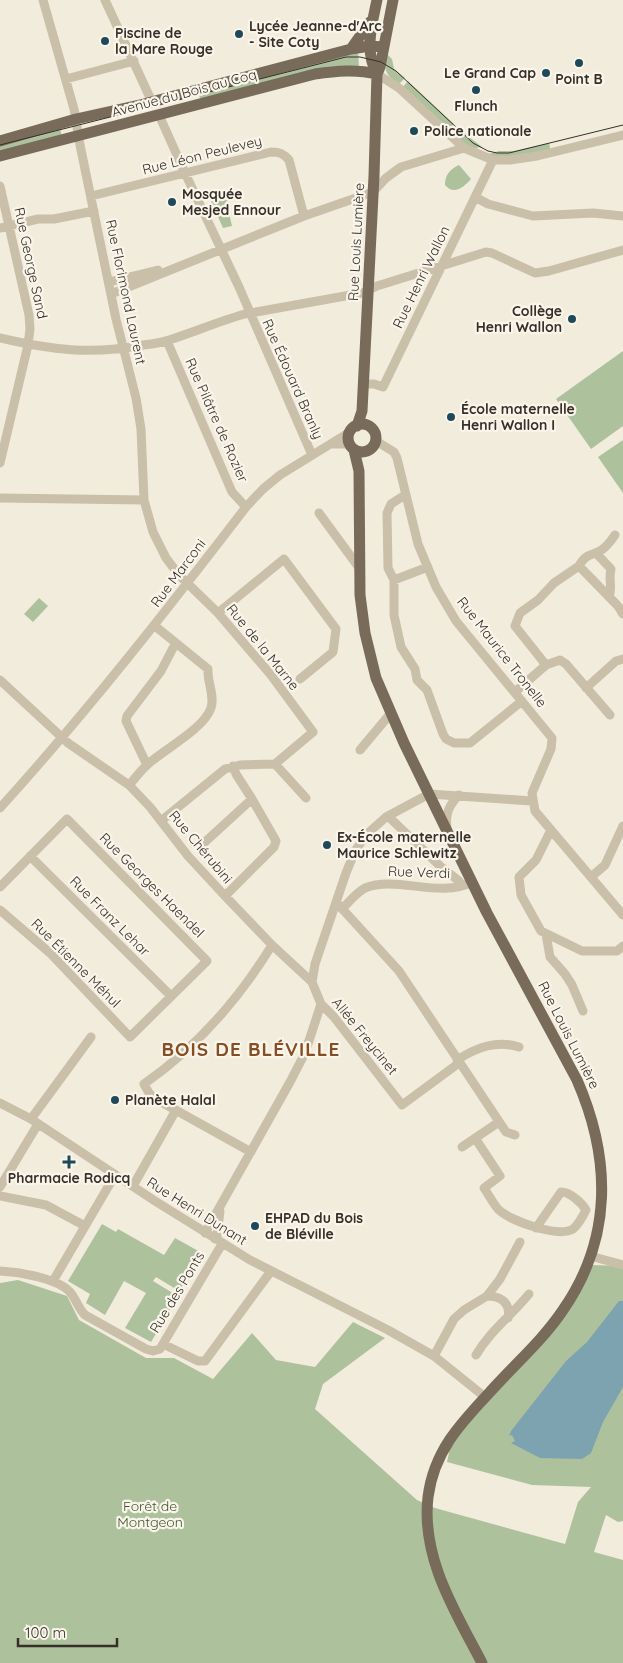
<svg xmlns="http://www.w3.org/2000/svg" width="623" height="1663" viewBox="0 0 623 1663" font-family="Quicksand,sans-serif">
  <style>
    .green { fill: #aec19d }
    .water { fill: #7ca3af }
    .lines { fill: none; stroke-linecap: round; stroke-linejoin: round }
    .minor { stroke: #cabfa9; stroke-width: 9 }
    .major { stroke: #796b5a; stroke-width: 11 }
    .tram { stroke: #373029; stroke-width: 1 }
    .poi-dot { fill: #1f4959; stroke: #faf5ea; stroke-width: 2 }
    .labels { text-anchor: middle; dominant-baseline: central; stroke-width: 4.5; stroke-linejoin: round; paint-order: stroke }
    .poi-label { font-size: 14px; font-weight: bold; fill: #373029; stroke: #faf5ea; text-anchor: start }
    .street-label { font-size: 14px; fill: #373029; stroke: #faf5ea }
    .park-label { font-size: 14px; fill: #3e552d; stroke: #faf5ea }
    .district-label { font-size: 19px; font-weight: bold; letter-spacing: 1px; fill: #854e23; stroke: #faf5ea }
  </style>
  <rect width="100%" height="100%" fill="#f2ecdd"/>
  <path class="green" d="M358,52L359,67L201,101L198,92Z
    M386,53L392,59L394,69L405,78L398,85C385,73 384,71 386,53Z
    M408,81L454,124L447,131L402,88Z
    M60,128L62,137L0,153V144Z
    M459,129L482,147L470,149L452,135Z
    M549,143L551,152L504,159L485,155L499,151H514Z
    M459,165L471,179C464,187 454,196 445,185C445,175 450,169 459,165Z
    M226,191L229,200L226,201L232,226L223,228L210,199L214,194Z
    M623,351V426L591,449L556,399Z
    M623,440V493L598,457Z
    M39,598L48,606L33,622L24,614Z
    M102,1224L116,1232L118,1229L164,1255L175,1238L202,1253L179,1291L156,1277L153,1281L181,1298L179,1301L176,1300L151,1342L125,1328L146,1293L124,1281L105,1315L86,1303L90,1294L68,1281Z
    M591,1265L623,1266V1521L618,1522L606,1515L594,1552L623,1560V1663H0V1283L18,1280L67,1296L79,1320L146,1358H174L213,1379L252,1333L276,1360L315,1367L353,1322L385,1338L323,1384L315,1409L417,1500L435,1508L565,1544L578,1502L591,1487L532,1485L447,1462L452,1439L544,1341L570,1309Z"/>
  <path class="water" d="M619,1301H623V1387L603,1422L591,1453L582,1459L540,1458L511,1443L515,1441L512,1435L509,1436L511,1431L566,1361L587,1342Z"/>
  <g class="lines">
    <path class="minor" d="M43,0L74,109L80,145L116,319L136,398L141,429L144,500L153,532L166,558L179,575L218,613L271,675L313,732L275,764L240,765L225,769L161,821
      M105,0L152,102
      M377,74L399,88L464,148L493,160H510L537,156L623,135
      M66,79L134,61
      M159,115L185,173L239,287L312,455
      M0,186L29,315L30,329L28,345L0,463
      M91,196L271,152C280,152 284,154 289,160L304,216
      M475,197L488,204L533,216L593,213L623,216
      M0,228L38,219H54L94,211
      M109,282L158,270
      M111,294L304,216L373,192L386,178L401,167L464,148
      M0,338C51,350 91,355 143,345C152,344 161,343 169,340C195,332 219,321 245,314L362,293L377,286L486,252L492,253L535,273L549,271L623,250
      M167,341L232,492L246,507
      M363,384H374L383,387L493,160
      M376,441L394,452L397,458L418,544L436,587L456,621L552,738L551,749L532,793L535,811L623,915
      M333,444H350
      M405,495L391,504L387,513L388,568L394,580V615L401,647L415,669L417,680L427,690L443,734L446,739L454,743H470L522,701
      M0,498L144,500
      M319,513L360,569
      M615,535C611,541 605,549 598,552C589,556 585,555 579,566L618,606L623,614
      M596,553L611,569C608,580 613,586 609,597
      M394,580L428,567
      M218,613L284,559L336,629L333,652L300,679
      M546,665L515,626L520,613L538,600L554,583L579,566
      M0,680L68,743L129,785L150,807L188,856L225,896L272,945L312,982L321,1004L334,1017L402,1105L459,1063
      M586,688L616,661L623,659
      M515,692L546,665L560,660L566,664L610,715
      M360,750L391,713
      M275,764L306,798
      M147,765L126,721L127,716L161,671L173,648L177,644
      M129,785C135,779 140,771 147,765C164,749 203,730 211,708C215,695 207,682 208,669L155,626
      M0,808C87,712 167,610 246,507L263,489L280,475L350,432
      M391,819L440,866L459,881L461,886
      M447,828C445,814 449,805 459,795
      M551,830L536,860L519,877L521,895L541,931L582,951H617L623,946
      M205,842L252,799
      M30,856L171,996
      M591,877L605,865L623,826
      M0,887L67,819L207,961L130,1037L50,953L0,910
      M225,896L274,847L276,841L252,799L236,774L233,766
      M336,902L399,971L506,1132L515,1135
      M342,909C349,902 357,892 365,888C396,875 440,899 472,882
      M546,934L550,957L565,974L572,985L583,1011
      M312,982L315,964L346,873L355,851L367,834L386,817L429,794L532,801
      M457,1060C477,1047 497,1040 519,1047
      M0,1103L31,1119L155,1201L250,1260L388,1330L434,1356L485,1397
      M31,1119L91,1037
      M475,1138L500,1176L484,1188C489,1195 493,1204 499,1210C511,1221 558,1238 573,1229C578,1225 583,1216 586,1210C582,1203 570,1192 561,1192L536,1228
      M462,1147L499,1122
      M251,1152L154,1098L149,1093L144,1084C197,1047 239,999 272,945
      M133,1186L176,1110
      M0,1187L38,1124
      M0,1196L46,1205L85,1226
      M205,1233L290,1082L305,1053L321,1004
      M215,1239L217,1236L220,1211
      M590,1256L623,1265
      M0,1271C19,1272 57,1278 70,1292C76,1299 78,1308 85,1315L146,1349L153,1351L160,1349L222,1244
      M53,1281L115,1175
      M487,1296C501,1296 511,1303 508,1318
      M163,1344L198,1361H205L271,1271
      M476,1355C490,1331 512,1315 529,1294
      M434,1356L454,1319L464,1310L487,1296L500,1279L520,1242"/>
    <path class="major" d="M351,49L370,22
      M377,74C364,51 372,24 377,0
      M0,141L76,119L144,104L351,49L370,46L383,47
      M0,156L315,74C336,71 356,69 377,74
      M348 438a14 14 0 1 1 28 0a14 14 0 1 1-28 0Z
      M357,426L362,411L374,176L377,74L380,67L393,0
      M354,450L359,471L360,595L365,633L376,678L404,743L487,913L577,1080C611,1158 613,1238 563,1310C543,1340 514,1365 490,1392C460,1424 434,1451 428,1497C421,1558 455,1611 482,1663"/>
    <path class="tram" d="M0,145L307,67L346,57H360L381,62L396,71L473,143L488,151L497,153H509L623,125"/>
  </g>
  <g class="poi-dot">
    <circle cx="239" cy="34" r="5"/>
    <circle cx="105" cy="41" r="5"/>
    <circle cx="579" cy="63" r="5"/>
    <circle cx="546" cy="73" r="5"/>
    <circle cx="476" cy="90" r="5"/>
    <circle cx="414" cy="131" r="5"/>
    <circle cx="172" cy="202" r="5"/>
    <circle cx="572" cy="319" r="5"/>
    <circle cx="451" cy="417" r="5"/>
    <circle cx="327" cy="845" r="5"/>
    <circle cx="115" cy="1100" r="5"/>
    <path d="M66.5 1154.5h5v5h5v5h-5v5h-5v-5h-5v-5h5z"/>
    <circle cx="255" cy="1226" r="5"/>
  </g>
  <g class="labels">
    <g class="poi-label">
      <text x="249" y="26">Lycée Jeanne-d'Arc<tspan x="249" dy="16">- Site Coty</tspan></text>
      <text x="115" y="33">Piscine de<tspan x="115" dy="16">la Mare Rouge</tspan></text>
      <text x="536" y="73" text-anchor="end">Le Grand Cap</text>
      <text x="579" y="79" text-anchor="middle">Point B</text>
      <text x="476" y="106" text-anchor="middle">Flunch</text>
      <text x="424" y="131">Police nationale</text>
      <text x="182" y="194">Mosquée<tspan x="182" dy="16">Mesjed Ennour</tspan></text>
      <text x="562" y="311" text-anchor="end">Collège<tspan x="562" dy="16">Henri Wallon</tspan></text>
      <text x="461" y="409">École maternelle<tspan x="461" dy="16">Henri Wallon I</tspan></text>
      <text x="337" y="837">Ex-École maternelle<tspan x="337" dy="16">Maurice Schlewitz</tspan></text>
      <text x="125" y="1100">Planète Halal</text>
      <text x="69" y="1178" text-anchor="middle">Pharmacie Rodicq</text>
      <text x="265" y="1218">EHPAD du Bois<tspan x="265" dy="16">de Bléville</tspan></text>
    </g>
    <g class="street-label">
      <text transform="translate(184 93) rotate(-15)">Avenue du Bois au Coq</text>
      <text transform="translate(202 155) rotate(-14)">Rue Léon Peulevey</text>
      <text transform="translate(356 242) rotate(-87)">Rue Louis Lumière</text>
      <text transform="translate(31 263) rotate(78)">Rue George Sand</text>
      <text transform="translate(421 277) rotate(-64)">Rue Henri Wallon</text>
      <text transform="translate(126 292) rotate(78)">Rue Florimond Laurent</text>
      <text transform="translate(293 379) rotate(66)">Rue Édouard Branly</text>
      <text transform="translate(217 420) rotate(66)">Rue Pilâtre de Rozier</text>
      <text transform="translate(178 573) rotate(-53)">Rue Marconi</text>
      <text transform="translate(263 647) rotate(51)">Rue de la Marne</text>
      <text transform="translate(502 652) rotate(52)">Rue Maurice Tronelle</text>
      <text transform="translate(201 847) rotate(50)">Rue Chérubini</text>
      <text transform="translate(419 872) rotate(2)">Rue Verdi</text>
      <text transform="translate(152 885) rotate(45)">Rue Georges Haendel</text>
      <text transform="translate(110 916) rotate(45)">Rue Franz Lehar</text>
      <text transform="translate(76 963) rotate(45)">Rue Étienne Méhul</text>
      <text transform="translate(569 1035) rotate(63)">Rue Louis Lumière</text>
      <text transform="translate(365 1036) rotate(51)">Allée Freycinet</text>
      <text transform="translate(197 1211) rotate(32)">Rue Henri Dunant</text>
      <text transform="translate(177 1292) rotate(-59)">Rue des Ponts</text>
    </g>
    <g class="park-label">
      <text x="150" y="1506">Forêt de<tspan x="150" dy="16">Montgeon</tspan></text>
    </g>
    <g class="district-label">
      <text x="251" y="1049">BOIS DE BLÉVILLE</text>
    </g>
  </g>
  <path d="M18 1638v8h99v-8" fill="none" stroke="#373029" stroke-width="2.5"/>
  <text x="25" y="1638" font-size="15" fill="#373029" stroke="#faf5ea" stroke-width="4" paint-order="stroke">100 m</text>
</svg>
